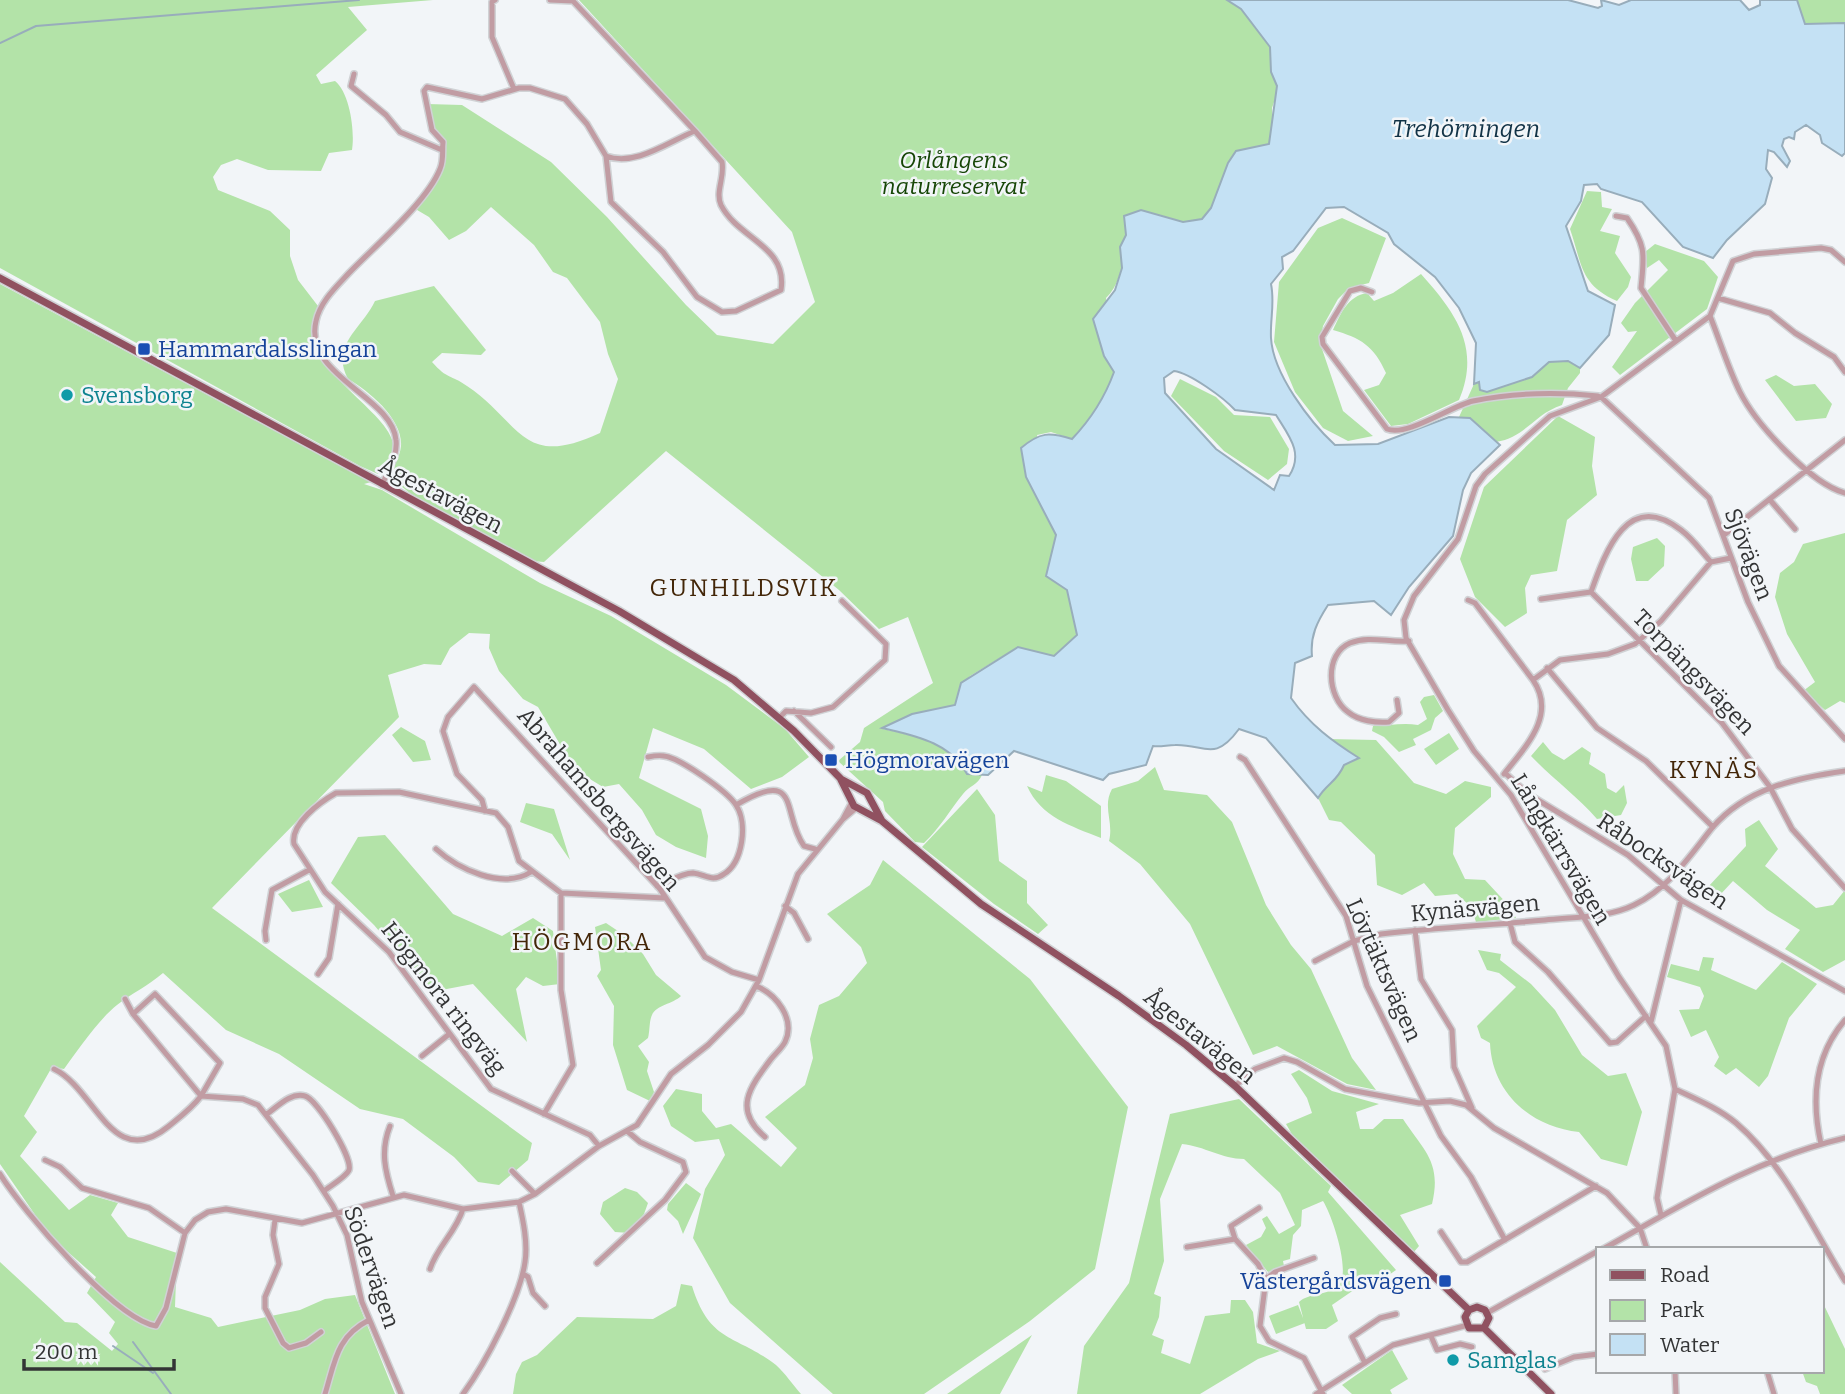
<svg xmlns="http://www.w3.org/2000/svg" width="1845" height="1394" viewBox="0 0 1845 1394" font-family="Bitter,serif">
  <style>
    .green { fill: #b3e3a8 }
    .water { fill: #c4e1f4; stroke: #98adbb; stroke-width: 2; fill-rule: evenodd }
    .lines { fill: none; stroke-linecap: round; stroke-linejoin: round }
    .stream { stroke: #98adbb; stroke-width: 2 }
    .minor-casing { stroke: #d0d2d5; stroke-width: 8 }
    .major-casing { stroke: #d0d2d5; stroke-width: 10 }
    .minor { stroke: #c19ca3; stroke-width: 5 }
    .major { stroke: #905160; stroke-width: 7 }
    .transit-dot { fill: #1a4fb4; stroke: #f2f5f8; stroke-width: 2.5 }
    .culture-dot { fill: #0f9aa8; stroke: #f2f5f8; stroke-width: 2.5 }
    .labels { text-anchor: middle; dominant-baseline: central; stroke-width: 5; stroke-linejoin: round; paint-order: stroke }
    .park-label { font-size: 23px; font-style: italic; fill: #164606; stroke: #f2f5f8 }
    .transit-label { font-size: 23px; fill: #164399; stroke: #f2f5f8; text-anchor: start }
    .culture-label { font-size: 23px; fill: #0d838f; stroke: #f2f5f8; text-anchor: start }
    .street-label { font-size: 23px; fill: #333435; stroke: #f2f5f8 }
    .water-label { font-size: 24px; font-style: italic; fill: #123347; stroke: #f2f5f8 }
    .neighbourhood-label { font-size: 24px; letter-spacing: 2px; fill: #432608; stroke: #f2f5f8 }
  </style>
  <rect width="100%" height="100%" fill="#f2f5f8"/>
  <path class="green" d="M0,0H433L348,7L367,30L316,75L321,84L335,81C350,93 355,132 352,150L329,153L321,171L268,170L237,159L221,165L213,177L218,190L270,211L290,230V256L298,280L318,306C282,381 444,425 378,474L360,466L0,268Z
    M579,0H1227L1241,9L1270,47L1278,90L1272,108L1274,142L1221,186L1215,199L1218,203L1202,219L1129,231C1122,254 1124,281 1106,298L1116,370L1089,425L1072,439L1051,432L1037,435L1056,526L1061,583L1067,590L1079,635L1056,656L1046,657L1018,647L970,676L955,705L912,714L883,729C916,736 950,743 967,774L982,775C978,785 969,786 963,794C950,810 940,828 924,843L915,842L885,811L883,802L838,761L860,742L864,728L933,683L908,617L879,629L839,590L666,451L544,562L532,561L411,494L391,478C392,467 400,458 401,446C403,419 369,391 348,379C330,345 361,330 375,301L434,286L486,350L481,355L442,353L432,362C448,380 450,374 467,386C521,422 521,470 600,433L618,379L608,354L600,322L567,278L553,272L534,245L491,207L466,231L449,240L429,217L412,207L441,168L443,142L432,130L427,104L462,105L551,162L607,217L686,305L717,335L773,344L815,302L792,232Z
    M1797,0H1845V23L1805,24Z
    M1587,191L1601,192L1602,207L1612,209L1600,231L1620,236L1615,253L1631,277L1628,287L1617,301C1580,285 1582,264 1570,229Z
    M1342,218L1386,238L1369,283L1349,288L1338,299L1323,326L1320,343L1343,411L1373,436L1348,441L1323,428L1295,392L1274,342L1279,282L1318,228Z
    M1655,244L1704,261L1718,277L1707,309L1620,375L1612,367L1637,331L1628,332L1621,323L1635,303L1668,270L1659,260L1647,268L1645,252Z
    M1421,274C1456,313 1481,348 1459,400L1408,424L1391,426L1364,390L1379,385L1386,373C1374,346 1361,338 1333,330C1341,313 1348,296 1367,293L1374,301L1393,293Z
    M0,284L371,482L364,484L382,490L540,583L611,616L726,685L785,729L809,757L782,777L751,789L704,749L653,728L639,778L701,809L708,836L706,858L676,847L656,835L642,810L619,784L603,787L575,770L538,707L523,699L499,671L489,648L490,634L469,633L450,648L441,665L424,664L388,675L399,717L212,908L532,1143L528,1160L499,1185L478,1182L454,1157L403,1119L360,1109L279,1054L226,1030L163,973C148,986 132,993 117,1005C99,1019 78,1050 64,1069L52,1067L24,1116L37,1132L20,1156L69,1210L90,1195L118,1203L111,1215L128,1237L177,1253L175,1307L211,1318L218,1327L300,1310L325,1299L355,1295L395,1394H0V1262L65,1322L77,1323L112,1351L118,1344L109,1333L115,1322L87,1293L96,1277L49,1235L0,1164Z
    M1568,361L1580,368V373L1568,388L1562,405C1534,414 1525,438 1496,442L1470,418L1459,417L1474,384L1479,381L1487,392L1532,377L1549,362Z
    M1776,375L1794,386L1815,384L1832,404L1826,418L1796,421L1765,380Z
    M1180,379L1216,397L1234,415L1270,417L1289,449L1287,464L1268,480L1224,451L1171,396Z
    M1558,416L1595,437L1592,466L1597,495L1567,520L1557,571L1531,575L1525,588L1527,613L1505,627L1475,597L1460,559L1484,487Z
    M1845,533V703L1840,701L1825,710L1803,691L1815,682L1787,634L1775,597L1780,573L1794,562L1803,544Z
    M1657,538L1665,546L1664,566L1648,581H1636L1631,559L1633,547Z
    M1434,695L1443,711L1435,718L1431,730L1413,739L1416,745L1399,752L1384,737L1372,731L1373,726C1388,726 1403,722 1418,725L1427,719L1420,702L1424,697Z
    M401,727L425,741L431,760L413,762L392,735Z
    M1449,733L1459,749L1436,765L1424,749Z
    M1328,739L1376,740L1414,783L1446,794L1465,781L1491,787V797L1455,828L1453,854L1465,879L1485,880L1511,908L1516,918L1476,922L1471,907L1457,894L1435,896L1424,883L1402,895L1377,885L1375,855L1341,822L1329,820L1318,798C1327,783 1337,782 1344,765L1359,758Z
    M1543,742L1552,753L1564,760L1582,747L1591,753L1589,764L1605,774L1607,788L1616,793L1624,785L1627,803L1621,815L1597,819C1577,796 1552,778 1531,756Z
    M1155,767L1164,790L1207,795L1232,822L1266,905L1291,945L1311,969L1352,1058L1376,1090L1347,1084L1277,1046L1253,1055L1190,924L1140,864L1109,841C1114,822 1102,807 1112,789L1138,781Z
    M1046,775L1066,781L1101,806V838C1071,826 1041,817 1027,786L1042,792Z
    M977,789L995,815L999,861L1027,881V903L1048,925L1038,934L994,904L922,847Z
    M526,803L554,809L570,860L552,834L520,822Z
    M1759,820L1778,849L1765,866L1816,908L1833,905L1845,890V960L1823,972L1785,949L1800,930L1767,910L1733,881L1718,897L1708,887L1746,846L1745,829Z
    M385,835L453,914L502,936L533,918L553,931L560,984L543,986L526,977L516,989L527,1042L473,984L431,992L374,925L331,883L358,837Z
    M883,860L1030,979L1128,1107L1095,1269L1030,1321L924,1394H833L730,1303L693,1238L705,1189L725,1155L719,1139L695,1142L671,1126L663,1106L676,1089L702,1094V1111L716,1128L731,1124L781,1167L797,1148L765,1117L805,1085L813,1058L810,1039L819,1005L839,996L867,963L861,947L827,914L870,885Z
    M309,880L323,907L292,912L278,894Z
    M606,923L624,935L643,954L656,975L681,996C673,1004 656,1005 652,1015C649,1021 650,1031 648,1038L638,1046L649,1062L647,1071L654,1092L650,1101L627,1090L613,1045L614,1006L597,976L601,970L595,927Z
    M1478,950L1501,954L1500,960L1531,984L1555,1010L1582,1055L1608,1076L1626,1073L1642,1112L1627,1166L1601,1159L1579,1132C1531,1127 1492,1093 1490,1043L1481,1038L1477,1026L1516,987L1499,973L1487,970Z
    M1703,957L1714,958L1711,970L1756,990L1782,962L1817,984L1789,1018L1768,1076L1759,1087L1736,1068L1726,1075L1714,1066L1719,1057L1706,1030L1691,1037L1679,1010L1699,1009L1704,996L1700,987L1667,977L1671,964L1699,971Z
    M1299,1070L1332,1091L1379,1104L1356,1112L1360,1129H1373L1384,1119H1403C1424,1151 1442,1162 1432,1204L1400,1215L1419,1246L1413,1253L1293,1136L1286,1124L1312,1113L1307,1098L1291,1074Z
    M1239,1099L1331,1186L1328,1192L1396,1270L1376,1284L1364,1283L1332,1305L1338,1321L1326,1329H1306L1299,1302C1310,1292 1329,1296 1339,1285C1351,1271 1332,1215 1323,1201L1302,1210L1301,1226L1293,1235L1290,1259L1283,1261L1284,1266L1268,1272L1246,1245L1261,1237L1266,1228L1262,1219L1267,1216L1279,1234L1295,1225L1280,1193L1244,1159C1222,1159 1204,1146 1182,1144L1160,1199L1164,1261L1154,1294L1161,1297L1159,1317L1152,1335L1164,1340L1161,1353L1190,1364L1205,1316L1230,1313L1231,1300H1245L1253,1312L1257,1343L1280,1351L1258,1359L1200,1394H1077L1084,1346L1129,1283L1170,1114Z
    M686,1183L701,1194L683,1234L678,1221L667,1210L668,1204Z
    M625,1188L637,1192L648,1203L644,1214L630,1233L615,1232L600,1214L603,1202Z
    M681,1284L692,1286C710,1344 736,1334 776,1365C785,1373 793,1385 801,1394H513L516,1374L522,1362L537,1355L577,1317L653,1319L676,1306Z
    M1822,1301L1845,1349V1394H1820L1817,1386L1806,1382L1802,1371H1822Z
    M1298,1305L1305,1323L1276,1334L1269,1316Z
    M1032,1335L1000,1394H947Z
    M1392,1350L1408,1379L1390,1390L1392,1394H1352L1342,1385Z"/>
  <path class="water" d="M1227,0H1568L1598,8L1602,6L1601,0L1619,5L1631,0H1740L1749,10L1760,5V0H1797L1805,24L1845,23V153L1842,156L1822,143L1820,135L1806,125L1795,132L1794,139L1789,137L1784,139L1782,146L1790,161L1787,167L1774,152L1768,150L1766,169L1772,178L1765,204L1727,240L1713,258L1683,247L1642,202L1601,189L1597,184L1584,185L1581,201L1566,226L1588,291L1615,305L1609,335L1580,368L1568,361L1549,362L1532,377L1487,392L1480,390L1479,382L1474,384L1476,343L1459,308L1435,277L1394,244L1388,233L1344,207L1326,208L1293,251L1282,257L1283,269L1271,284C1275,303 1270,319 1271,338C1273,374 1310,422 1335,445L1378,444L1449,417L1470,418L1500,445L1471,473L1463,490L1453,536L1409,587L1391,615L1374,601L1328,605C1317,622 1310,636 1312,656L1295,663L1291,698C1310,725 1332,741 1359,758L1344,765C1337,782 1327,783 1318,798L1266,738L1239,729C1214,763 1205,744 1175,745C1167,745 1161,747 1153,746L1146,765L1109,774L1103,780L1014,751L988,775L967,774C950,742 915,736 882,728L912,714L955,705L961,683L1018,647L1054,656L1077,635L1067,590L1046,576L1056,535L1026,477L1021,448C1040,432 1049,432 1072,439C1091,419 1105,397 1114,372L1104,356L1093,319L1115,290L1122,268L1120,247L1126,235L1124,216L1141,210L1183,222L1202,219L1211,208L1228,163L1236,151L1269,144L1277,86L1271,72L1270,47L1241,9ZM1174,371C1190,373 1224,398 1235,410L1276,415C1289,436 1304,453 1289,476L1280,475L1274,490L1216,449L1165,393L1164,378Z"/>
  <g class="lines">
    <path class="stream" d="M0,43L36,26L359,0
      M133,1342L171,1394
      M113,1346L153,1373"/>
    <g class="minor-casing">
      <path id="minor" d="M495,0L492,2V37L514,89
        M550,0L573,1L695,131C668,142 635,167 606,156
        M354,74L351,86L386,115L400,132L442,150
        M1616,216L1627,218C1647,247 1644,255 1641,288L1676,341
        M1372,292L1361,288L1350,291L1322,337L1323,344L1387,429C1407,437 1451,406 1473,401C1512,393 1558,392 1598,396
        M1718,298L1770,313L1795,333L1834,357L1845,372
        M1710,316C1720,341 1728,368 1740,392C1756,424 1811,484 1845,493
        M1601,397L1709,498L1748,602L1779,666L1845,739
        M382,485C388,470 398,456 396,440C392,396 303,376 316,321C320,302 336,287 349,273C375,246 427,202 440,169C444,160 442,151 443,142L432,130L424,91L427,87L482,99L519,88H530L565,99L587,124L606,156L611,202L663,252L697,297L722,312L736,311L781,290C788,246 738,239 721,205C715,192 725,177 722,162L695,131
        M1770,500L1795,529
        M1724,535L1845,440
        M1591,592C1606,550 1628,489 1681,530C1693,539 1701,551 1711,562
        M1541,599L1591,592L1722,723L1770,787L1792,829L1845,888
        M1468,600L1475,603L1533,680
        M1547,668L1597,728L1646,761L1713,827
        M1397,700L1399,713L1389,722C1376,723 1359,721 1348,712C1327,697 1324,654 1350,643C1370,635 1389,643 1409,641
        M794,711L831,747
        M779,718L786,711L811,713L833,707L885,660L886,644L842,601
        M648,757C653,756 659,755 664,756C680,758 727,791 736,805C748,823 743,862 724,874C712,883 705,874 693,873C682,873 667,882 657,886
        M1240,757L1245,760L1346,916L1367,986L1441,1136L1471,1177L1505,1240
        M1505,773L1528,794L1628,855L1681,900L1845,991
        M1504,774C1526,746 1557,715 1533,680L1560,660L1608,654L1635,644L1661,621L1711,562L1731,558
        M851,804L843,819L856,808
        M736,805C802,766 781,814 804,846L815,849
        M485,811L482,800L457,774L443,731L448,717L474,687L660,889L705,957L732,972L759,980
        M436,849C458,869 502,890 531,872
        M785,906L794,913L808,939
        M1510,923L1515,942L1548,972L1610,1043L1617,1042L1646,1016
        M1415,930L1421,979L1452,1030L1454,1067L1472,1108
        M266,940L265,931L272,890L309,870
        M1315,961L1354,941L1381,934C1435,928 1490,925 1545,920C1573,917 1608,918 1634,905C1669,888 1688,858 1712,828C1746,788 1796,778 1845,771
        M318,974L329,958L338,904
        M756,986C776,994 796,1019 785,1042C782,1048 775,1054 771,1059C749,1088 733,1110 765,1137
        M125,999L133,1014L201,1096L220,1063L155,994L133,1014
        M1651,1022L1681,900
        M422,1056L448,1035
        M54,1069C96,1089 112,1173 169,1126C180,1117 192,1108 201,1096L243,1099L258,1105L313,1175L333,1206L347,1235L362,1302L401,1394
        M1235,1086L1255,1069L1284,1058L1297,1062L1345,1089L1419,1103L1450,1101L1466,1105L1494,1128L1607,1193L1640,1228L1647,1249
        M1675,1089C1696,1099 1718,1108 1736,1123C1784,1164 1812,1227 1845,1281
        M267,1114C278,1106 291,1092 305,1096C317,1099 353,1158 349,1170C346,1177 330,1186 324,1191
        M544,1114L573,1065L561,990V893
        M390,1126C380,1151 385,1171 393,1196
        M1821,1144C1811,1099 1814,1056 1845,1020
        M599,1146L590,1135L491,1089L389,952L325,892L294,844C290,824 320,802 336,793L399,792L496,813L508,827L519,861L561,893L665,898
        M45,1160L60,1167L82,1188L149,1208L185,1233
        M512,1171L535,1194
        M0,1174C22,1210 115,1319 156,1326L166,1308L185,1233L195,1220L208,1212L226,1209L302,1223L404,1195L463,1209L519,1202
        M1661,1215L1657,1198L1675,1089L1666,1046L1619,977L1511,795L1474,751L1448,710L1406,638L1404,620L1414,596L1458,539L1476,486L1485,474L1550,416L1601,397L1710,316L1733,261L1754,254L1821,248L1831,250L1845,262
        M275,1220L273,1235L279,1264L265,1297V1308L283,1343L289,1348L306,1343L321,1332
        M1441,1232L1461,1262H1467L1596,1186
        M1235,1239L1231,1226L1259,1208
        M1187,1247L1235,1239L1258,1264L1266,1279L1260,1326L1269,1341L1304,1358L1323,1394
        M1603,1249C1684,1204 1753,1160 1845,1138
        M597,1263L665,1200L686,1172L683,1162L640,1142L627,1131
        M430,1269C437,1247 456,1232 463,1209
        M523,1274L528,1277L533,1293L545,1306
        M1266,1279L1275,1272L1314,1258
        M1487,1313L1598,1251
        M1431,1336L1437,1350L1460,1344L1472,1347
        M1365,1363L1352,1337L1380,1318L1396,1314
        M1545,1369L1574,1357L1598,1354
        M1675,1371L1676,1394
        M1767,1371L1774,1394
        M325,1394C335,1362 336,1337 369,1320
        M463,1394C485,1364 520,1298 525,1262C528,1243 523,1220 519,1202L535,1194L599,1146L637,1125L671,1074L708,1045L741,1012L759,980L798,874L843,819
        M1316,1394L1393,1345L1468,1325"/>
    </g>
    <g class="major-casing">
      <path id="major" d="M0,278L619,611L734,680L794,731L841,779L867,793L882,821
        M841,780L854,806L882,821L981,904L1119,996L1186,1045L1235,1086L1469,1310
        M1469,1310L1477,1307L1485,1310L1489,1318L1484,1328
        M1469,1310L1465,1317L1469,1328H1484
        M1484,1328L1551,1394"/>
    </g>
    <use href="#minor" class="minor"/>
    <use href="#major" class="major"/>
  </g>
  <g class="transit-dot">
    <rect x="137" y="342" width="14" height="14" rx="3.5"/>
    <rect x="824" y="753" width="14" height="14" rx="3.5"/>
    <rect x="1438" y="1274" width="14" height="14" rx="3.5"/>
  </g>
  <g class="culture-dot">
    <circle cx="67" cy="395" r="7"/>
    <circle cx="1453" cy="1360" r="7"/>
  </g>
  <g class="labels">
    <g class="park-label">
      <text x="954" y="160">Orlångens<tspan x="954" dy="26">naturreservat</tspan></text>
    </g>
    <g class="transit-label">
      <text x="158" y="349">Hammardalsslingan</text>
      <text x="845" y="760">Högmoravägen</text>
      <text x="1431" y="1281" text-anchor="end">Västergårdsvägen</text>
    </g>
    <g class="culture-label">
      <text x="81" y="395">Svensborg</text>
      <text x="1467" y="1360">Samglas</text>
    </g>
    <g class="street-label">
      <text transform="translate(441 495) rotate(28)">Ågestavägen</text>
      <text transform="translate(1749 554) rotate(69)">Sjövägen</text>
      <text transform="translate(1694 672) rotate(46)">Torpängsvägen</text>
      <text transform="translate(599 799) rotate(49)">Abrahamsbergsvägen</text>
      <text transform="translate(1561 849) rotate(59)">Långkärrsvägen</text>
      <text transform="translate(1663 861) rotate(34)">Råbocksvägen</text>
      <text transform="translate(1475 908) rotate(-5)">Kynäsvägen</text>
      <text transform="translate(1384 970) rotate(66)">Lövtäktsvägen</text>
      <text transform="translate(444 998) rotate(52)">Högmora ringväg</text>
      <text transform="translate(1200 1036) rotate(39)">Ågestavägen</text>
      <text transform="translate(372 1267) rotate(71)">Södervägen</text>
    </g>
    <g class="water-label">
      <text x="1466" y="129">Trehörningen</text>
    </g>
    <g class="neighbourhood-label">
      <text x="744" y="588">GUNHILDSVIK</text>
      <text x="1714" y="770">KYNÄS</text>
      <text x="582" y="942">HÖGMORA</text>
    </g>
  </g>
  <rect x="1596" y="1247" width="228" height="126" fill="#f2f5f8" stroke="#a6a8aa" stroke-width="2"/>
  <rect x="1610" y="1270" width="35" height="10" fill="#905160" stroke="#a6a8aa" stroke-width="2"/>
  <text x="1660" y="1282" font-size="21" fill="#333435">Road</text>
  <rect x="1610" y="1300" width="35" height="21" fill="#b3e3a8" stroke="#a6a8aa" stroke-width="2"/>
  <text x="1660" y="1317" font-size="21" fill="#333435">Park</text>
  <rect x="1610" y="1334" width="35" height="21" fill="#c4e1f4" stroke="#a6a8aa" stroke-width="2"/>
  <text x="1660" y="1352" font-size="21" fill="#333435">Water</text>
  <path d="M24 1359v10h150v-10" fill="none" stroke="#333435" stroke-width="3.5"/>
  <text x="35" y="1359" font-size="21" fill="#333435" stroke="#f2f5f8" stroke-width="5" paint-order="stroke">200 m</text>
</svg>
